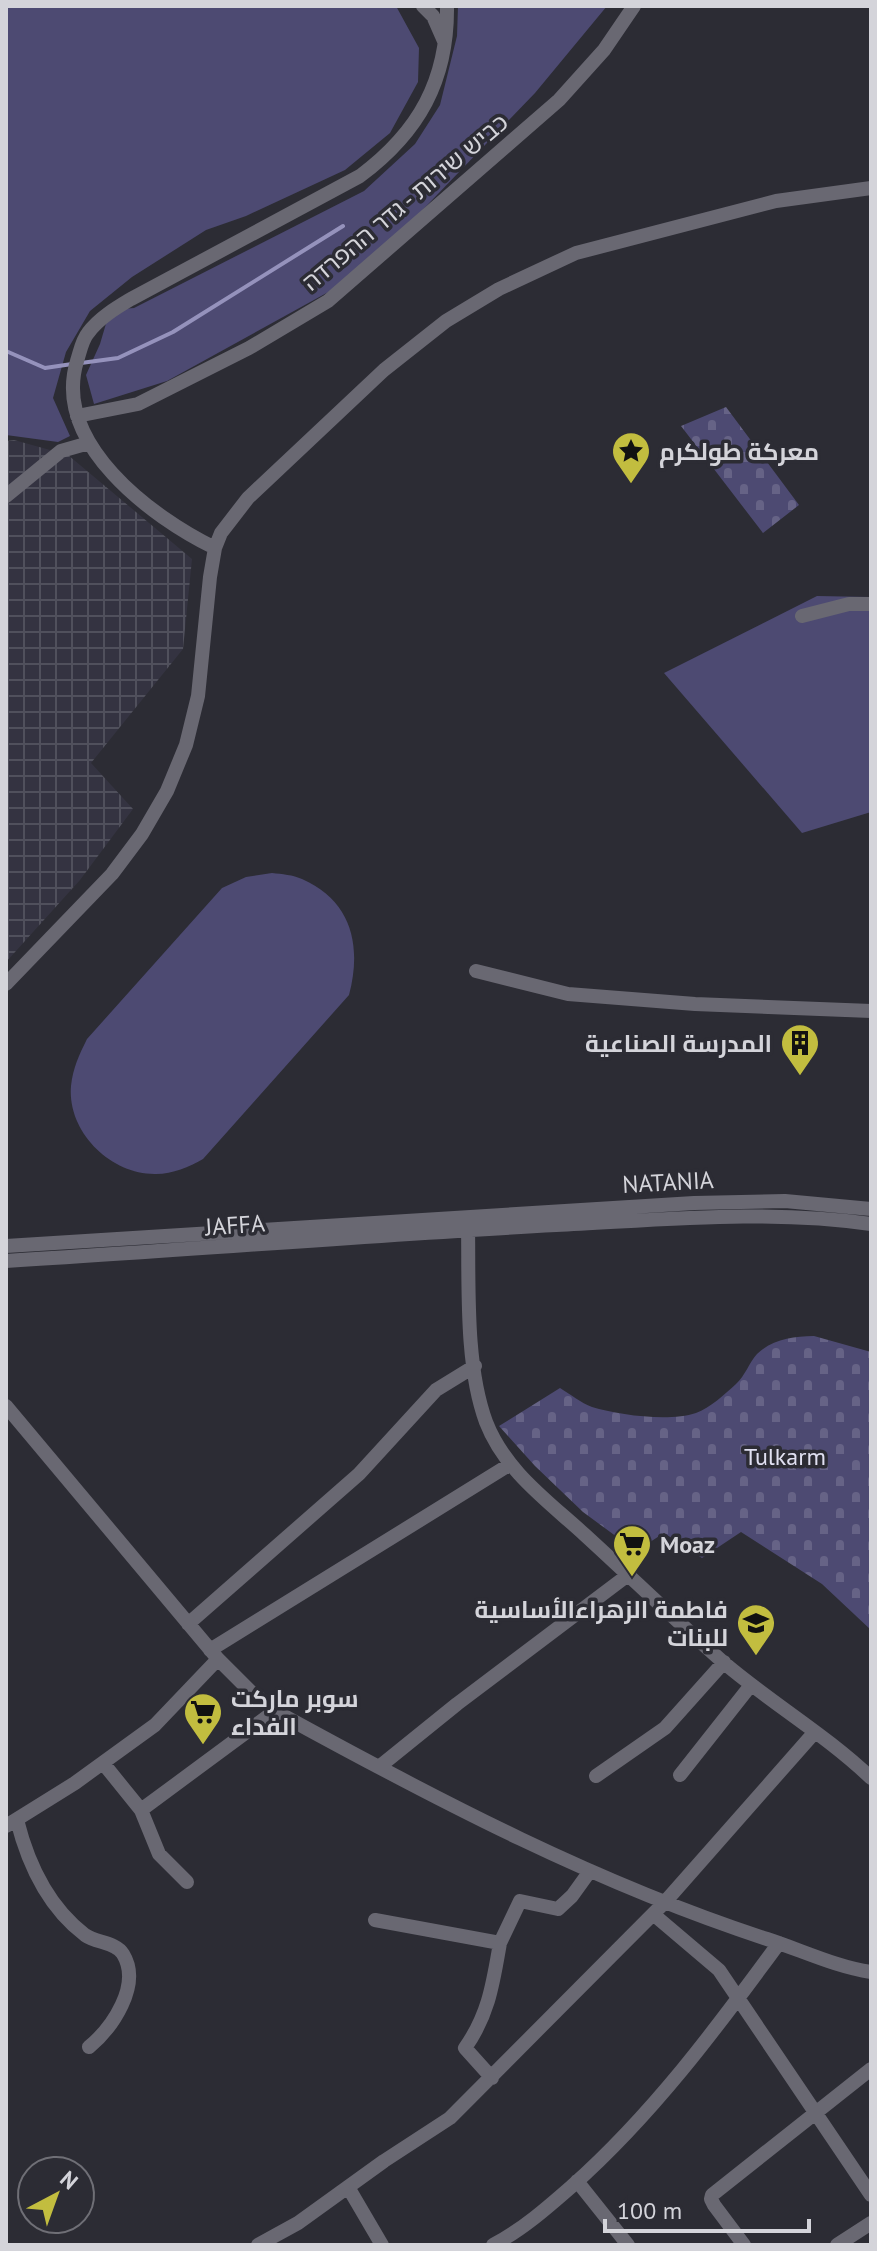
<svg xmlns="http://www.w3.org/2000/svg" width="877" height="2251" viewBox="0 0 877 2251" font-family="'PT Sans',Cairo,'Noto Sans Hebrew',sans-serif">
  <style>
    .industrial { fill: url(#industrial-grid) }
    .grass { fill: #4d4a72 }
    .cemetery { fill: url(#cemetery-stones) }
    .lines { fill: none; stroke-linecap: round; stroke-linejoin: round }
    .stream { stroke: #9592bc; stroke-width: 4 }
    .minor { stroke: #696872; stroke-width: 14 }
    .labels { text-anchor: middle; dominant-baseline: central; stroke-width: 7; stroke-linejoin: round; paint-order: stroke }
    .street-label { font-size: 24px; fill: #d4d4da; stroke: #2c2c34 }
    .poi-label { font-size: 24px; font-weight: bold; fill: #d4d4da; stroke: #2c2c34; text-anchor: start }
    .park-label { font-size: 24px; fill: #e0e0f1; stroke: #2c2c34 }
  </style>
  <defs>
    <pattern id="industrial-grid" width="8" height="8" patternUnits="userSpaceOnUse" patternTransform="scale(2)"><rect width="8" height="8" fill="#343341"/><path d="M0 4h8M4 0v8" fill="none" stroke="#50505c"/></pattern>
    <pattern id="cemetery-stones" width="16" height="16" patternUnits="userSpaceOnUse" patternTransform="scale(2)"><rect width="16" height="16" fill="#4d4a72"/><path d="M2 7V4a2 2 0 0 1 4 0v3zM10 15v-3a2 2 0 0 1 4 0v3z" fill="#666386"/></pattern>
  </defs>
  <rect width="100%" height="100%" fill="#2c2c34"/>
  <path class="industrial" d="M14,440L68,455L192,559L183,649L91,763L133,809L80,880L6,962V441Z"/>
  <path class="grass" d="M6,6H396L419,48L418,82L390,133L345,170L246,216L206,230L132,277L90,311L66,352L53,398L70,436L58,442L6,435Z
    M458,6H607L535,93L361,274L167,381L94,404L86,375L100,344L110,310L134,308L364,191L415,144L440,105L457,36Z
    M817,596L871,597V812L802,833L664,673Z
    M272,873C282,874 293,875 302,879C352,901 362,946 349,995L203,1159C189,1167 173,1174 156,1174C111,1175 67,1132 71,1086C73,1068 79,1055 87,1039L222,888L246,877Z"/>
  <path class="cemetery" d="M726,407L799,505L763,533L681,426Z
    M814,1336L871,1352V1630L822,1584L741,1532L702,1558L664,1533L636,1551L583,1512L535,1466L499,1426L560,1388C570,1394 581,1403 592,1407C618,1415 669,1422 696,1413C710,1408 725,1394 736,1384C745,1376 749,1363 757,1354C774,1338 793,1337 814,1336Z"/>
  <g class="lines">
    <path class="stream" d="M6,351L45,368L72,364
      M81,363L118,358L173,332L343,226"/>
    <path class="minor" d="M423,6L433,16L444,41
      M77,416L138,404L249,348L328,301L559,100L604,50L634,6
      M6,496L61,451L89,443
      M215,548C151,517 52,443 77,361C80,352 82,340 88,333C99,318 116,308 131,299L360,176C419,132 448,80 447,6
      M802,616L849,604H871
      M476,971L568,994L695,1004L871,1011
      M6,984L112,874L142,834L167,791L186,745L198,696L210,577L215,548L221,533L248,498L384,370L446,321L499,289L576,253L776,201L871,188
      M468,1224C469,1285 465,1365 486,1422C505,1471 548,1501 585,1535C631,1577 676,1621 723,1662C771,1703 826,1735 871,1778
      M6,1246L694,1203L785,1201L871,1209
      M6,1261C190,1250 373,1235 556,1225C661,1220 767,1209 871,1224
      M6,1406L218,1659L253,1694L284,1716C439,1801 598,1884 767,1939C801,1950 836,1967 871,1972
      M188,1624L359,1474L436,1390L475,1366
      M210,1650L509,1465
      M103,1763L141,1810L159,1854L187,1882
      M379,1767L457,1704L628,1575
      M680,1775L751,1685
      M596,1776L665,1728L724,1662
      M141,1810L275,1711
      M17,1820C28,1864 47,1906 85,1935C96,1943 116,1942 123,1954C142,1985 112,2028 89,2047
      M6,1826L75,1783L155,1725L218,1659
      M653,1914L719,1970L871,2195
      M375,1920L500,1943L520,1901L558,1909L572,1896L590,1871
      M492,2078L465,2048C489,2014 493,1983 500,1943
      M577,2181L628,2245
      M348,2187L382,2245
      M258,2245L298,2223L384,2161L450,2118L665,1902L814,1733
      M493,2245C522,2230 548,2207 572,2186C652,2115 716,2029 779,1943
      M744,2245L714,2205L711,2199L712,2195L871,2069
      M837,2245L871,2223"/>
  </g>
  <defs>
    <g id="sight-pin" transform="scale(2)"><path d="M0 17L-7.5 6A9.5 9.5 0 1 1 7.5 6Z" fill="#c2bd3f" stroke="#2c2c34"/><path d="M0-6L1.8-2.2L6-1.7L2.9 1.2L3.7 5.4L0 3.3L-3.7 5.4L-2.9 1.2L-6-1.7L-1.8-2.2Z" fill="#111"/></g>
    <g id="building-pin" transform="scale(2)"><path d="M0 17L-7.5 6A9.5 9.5 0 1 1 7.5 6Z" fill="#c2bd3f" stroke="#2c2c34"/><path d="M-4-6H4V6H1V3H-1V6H-4ZM-2.5-4.3h1.7v1.8h-1.7ZM.8-4.3h1.7v1.8H.8ZM-2.5-1h1.7V.8h-1.7ZM.8-1h1.7V.8H.8Z" fill="#111"/></g>
    <g id="supermarket-pin" transform="scale(2)"><path d="M0 17L-7.5 6A9.5 9.5 0 1 1 7.5 6Z" fill="#c2bd3f" stroke="#2c2c34"/><path d="M-6-5.5h2.5l.6 2H6L4.5 2H-2.5L-4.4-4H-6ZM-1.5 3.2a1.3 1.3 0 1 0 .1 0ZM3 3.2a1.3 1.3 0 1 0 .1 0Z" fill="#111"/></g>
    <g id="school-pin" transform="scale(2)"><path d="M0 17L-7.5 6A9.5 9.5 0 1 1 7.5 6Z" fill="#c2bd3f" stroke="#2c2c34"/><path d="M0-5L7-2L0 1L-7-2ZM-4 1L0 2.5L4 1V4Q0 6-4 4Z" fill="#111"/></g>
  </defs>
  <g fill-rule="evenodd">
    <use href="#sight-pin" x="631" y="451"/>
    <use href="#building-pin" x="800" y="1043"/>
    <use href="#supermarket-pin" x="632" y="1544"/>
    <use href="#school-pin" x="756" y="1623"/>
    <use href="#supermarket-pin" x="203" y="1712"/>
  </g>
  <g class="labels">
    <g class="street-label">
      <text transform="translate(405 202) rotate(-40)">כביש שירות - גדר ההפרדה</text>
      <text transform="translate(668 1182) rotate(-3)">NATANIA</text>
      <text transform="translate(235 1225) rotate(-4)">JAFFA</text>
    </g>
    <g class="poi-label">
      <text x="659" y="451">معركة طولكرم</text>
      <text x="772" y="1043" text-anchor="end">المدرسة الصناعية</text>
      <text x="660" y="1544">Moaz</text>
      <text x="728" y="1609" text-anchor="end">فاطمة الزهراءالأساسية<tspan x="728" dy="28">للبنات</tspan></text>
      <text x="231" y="1698">سوبر ماركت<tspan x="231" dy="28">الفداء</tspan></text>
    </g>
    <g class="park-label">
      <text x="785" y="1456">Tulkarm</text>
    </g>
  </g>
  <rect width="877" height="2251" fill="none" stroke="#d4d4da" stroke-width="16"/>
  <g transform="translate(56 2195) rotate(41)"><circle r="38" fill="#2c2c34" stroke="#6f6f76" stroke-width="2"/>
  <path d="M0-6L14 30L0 20L-14 30Z" fill="#c2bd3f"/>
  <text y="-12" font-size="22" font-weight="bold" text-anchor="middle" fill="#d4d4da">N</text>
  </g>
  <path d="M605 2219v12h204v-12" fill="none" stroke="#d4d4da" stroke-width="4"/>
  <text x="617" y="2219" font-size="24" fill="#d4d4da" stroke="#2c2c34" stroke-width="6" paint-order="stroke">100 m</text>
</svg>
